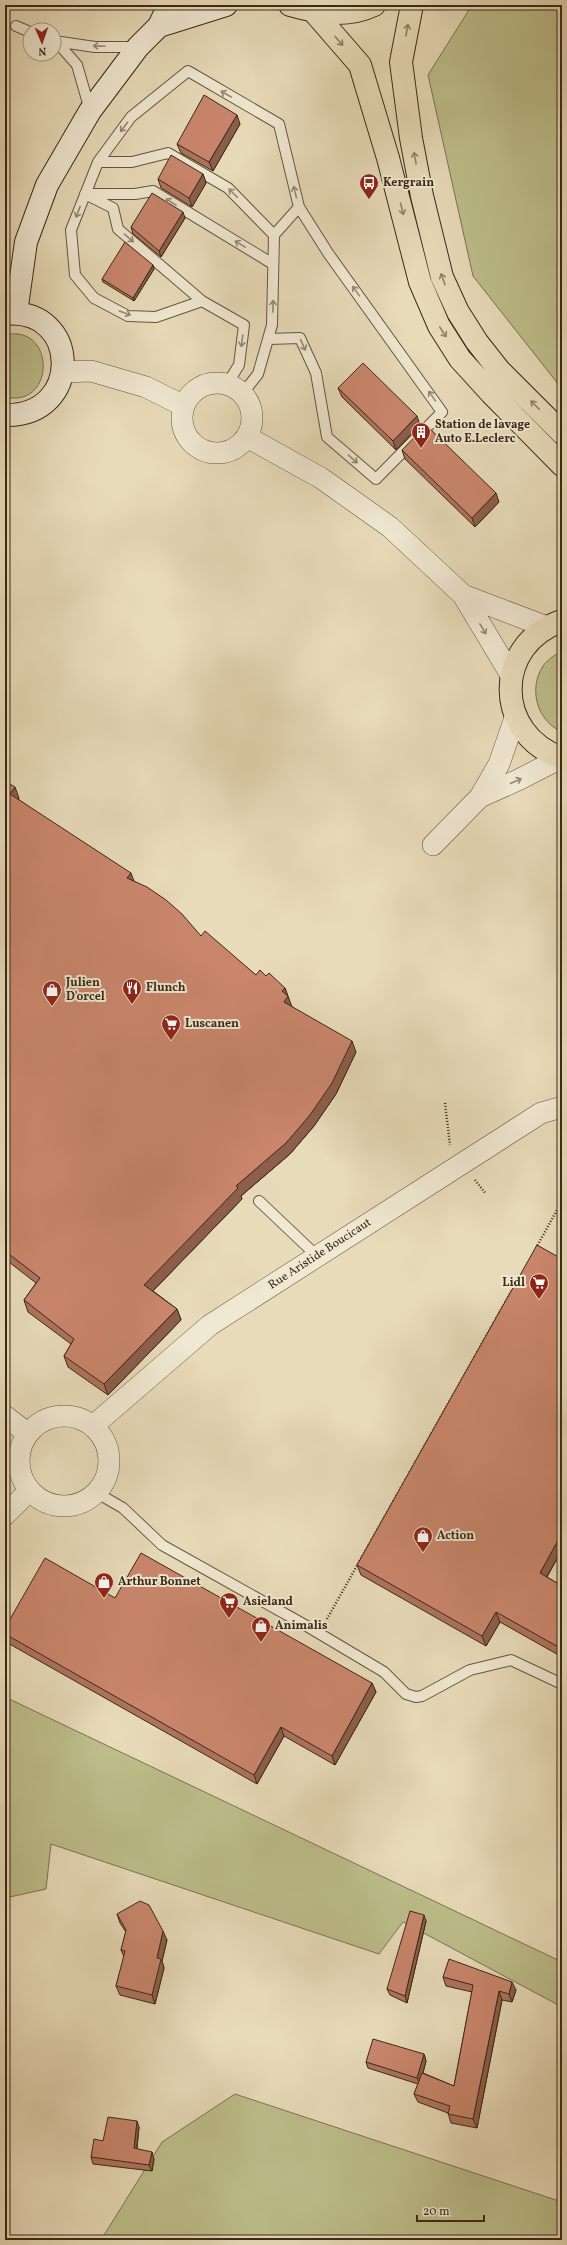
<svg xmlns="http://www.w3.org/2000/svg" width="567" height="2245" viewBox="0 0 567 2245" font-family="Vollkorn,serif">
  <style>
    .green { fill: #bdbe8b; stroke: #7c7450 }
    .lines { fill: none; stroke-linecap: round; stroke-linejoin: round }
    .lane-casing { stroke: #66563f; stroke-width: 12 }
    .street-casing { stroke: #66563f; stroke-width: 22 }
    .secondary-casing { stroke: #3a2916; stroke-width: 24 }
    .primary-casing { stroke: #3a2916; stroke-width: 24 }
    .path { stroke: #3a2916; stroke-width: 2.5; stroke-dasharray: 1 2; stroke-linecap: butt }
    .lane { stroke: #f0e8d2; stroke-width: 10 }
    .street { stroke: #f0e8d2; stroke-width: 21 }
    .secondary { stroke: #f0e8d2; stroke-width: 22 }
    .primary { stroke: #e8dbb9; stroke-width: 22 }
    .wall { fill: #ae735e; stroke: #3a2916 }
    .shaded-wall { fill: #8d5e4c; stroke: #3a2916 }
    .building { fill: #ca866d; stroke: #3a2916 }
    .oneway { stroke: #918268 }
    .oneway2 { stroke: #958874 }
    .labels { text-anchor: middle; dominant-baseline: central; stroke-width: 4; stroke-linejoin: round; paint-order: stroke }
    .poi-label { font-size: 12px; font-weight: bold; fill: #3a2916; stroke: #f0e8d2; text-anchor: start }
    .street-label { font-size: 12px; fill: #3a2916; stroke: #f0e8d2 }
  </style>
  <rect width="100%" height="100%" fill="#e8dbb9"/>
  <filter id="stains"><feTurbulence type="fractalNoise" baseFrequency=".005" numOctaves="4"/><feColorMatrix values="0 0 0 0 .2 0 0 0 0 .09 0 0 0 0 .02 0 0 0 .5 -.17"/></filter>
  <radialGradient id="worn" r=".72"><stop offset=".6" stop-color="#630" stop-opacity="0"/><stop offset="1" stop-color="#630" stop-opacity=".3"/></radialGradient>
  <path class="green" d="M472,5H562V389L473,276L428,75Z
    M5,335C56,323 56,409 5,397Z
    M562,651V732C537,721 528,689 543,666C548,659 555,655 562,651Z
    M5,1697L562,1962V2007L403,1922L379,1954L51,1844L46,1889L5,1898Z
    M235,2094L562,2202V2240H101L162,2142Z"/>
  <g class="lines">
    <g class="lane-casing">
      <path id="lane" d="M16,26L30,32
        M54,41L95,47H138
        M56,41L77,65L90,110
        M98,162H132L168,153L228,188L274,235L272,325L258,374L243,393
        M85,194H135L153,191L273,264
        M87,195L113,208L118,229L202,301
        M269,339L300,338L316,373L327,437L376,479L442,412L328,253L299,207
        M227,384L239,365L244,325L202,301L156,317L128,316L94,298L75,275L71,230L98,162L131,117L188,71L279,124L299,207L274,235
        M259,1201L317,1256
        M97,1493L123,1508L162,1545L305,1625L384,1672L406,1694L416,1697L422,1696L470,1670L511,1660L562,1684"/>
    </g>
    <g class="street-casing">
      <path id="street" d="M63,372L91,371L146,387L184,406
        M182 418a35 35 0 1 1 70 0a35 35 0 1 1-70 0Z
        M247,437L321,478L390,527L463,595L511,675
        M463,595L547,627
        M480,797L518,780L561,758
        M433,845L480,797L499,764L515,718
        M19 1461a45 45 0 1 1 90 0a45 45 0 1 1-90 0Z
        M5,1416L27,1433
        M94,1425L210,1325L541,1113L562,1107
        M5,1515L30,1490"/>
    </g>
    <g class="secondary-casing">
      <path id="secondary" d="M159,26L226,5
        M16,313L26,242L47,185L90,111L138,47L159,26L169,5
        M5,314C80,306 84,417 5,415"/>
    </g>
    <g class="primary-casing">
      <path id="primary" d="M290,5C318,13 347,18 374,5
        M412,5L401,62L411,138L422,196L442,277L458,312L477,342L499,370L562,433
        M314,12L360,65L388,158L420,282L439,326L460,359L491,393L562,465
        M562,621C493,644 494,735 562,758"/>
    </g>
    <path class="path" d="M445,1103L450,1145
      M475,1180L486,1194
      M536,1248L562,1201
      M327,1619L512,1290"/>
    <use href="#lane" class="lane"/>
    <use href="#street" class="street"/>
    <use href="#secondary" class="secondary"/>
    <use href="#primary" class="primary"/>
  </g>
  <path class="wall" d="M240,124L213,171L181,153L177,144Z
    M203,174L206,183L192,207L161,188L158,179Z
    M185,218L161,257L133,234L131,227Z
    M153,265L154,269L134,301L103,282L102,279Z
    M338,388L420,425L396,450L342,397Z
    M402,450L499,502L475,527L405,459Z
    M5,781L19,798L18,799L134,881L201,936L256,975L266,976L285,988L291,1006L356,1052L336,1094L314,1126L290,1154L241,1196L242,1199L153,1291L177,1309L181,1320L108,1395L68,1367L64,1356L71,1344L28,1312L24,1300L36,1283L5,1259Z
    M562,1259V1550L547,1577L562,1586V1657L500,1622L486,1646L361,1575L357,1565Z
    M115,1598L372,1683L376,1692L335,1765L284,1736L257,1784L6,1642L5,1639V1628Z
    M117,1914L167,1940L162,1961L164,1968L155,2004L120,1995L116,1986L124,1957L121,1950L126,1932L120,1923Z
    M426,1921L407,2003L390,1995L387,1989Z
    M443,1977L516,1990L512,2002L502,2000L477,2128L451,2123L448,2113L418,2102L414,2094L418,2084L368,2068L366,2062L424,2054L426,2061L423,2073L454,2086L472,1992L446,1986Z
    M139,2127L137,2149L154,2159L152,2171L93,2164L91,2157L103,2141Z"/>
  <path class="shaded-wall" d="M237,115L240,124L213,171L209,162Z
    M203,174L206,183L192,207L189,198Z
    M183,212L185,218L161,257L159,251Z
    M153,265L154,269L134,301L133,298Z
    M417,416L420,425L396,450L393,441Z
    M496,493L499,502L475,527L472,518Z
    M15,787L19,798L14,805L10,794Z
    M131,873L135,884L127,878Z
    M285,988L292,1007L284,1002L282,991Z
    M352,1041L356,1052L336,1094L314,1126L290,1154L241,1196L242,1199L148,1296L144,1285L236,1186Z
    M177,1309L181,1320L108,1395L104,1384Z
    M562,1533V1550L543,1583L540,1573Z
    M496,1612L500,1622L486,1646L482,1636Z
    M372,1683L376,1692L335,1765L332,1756Z
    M281,1727L284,1736L257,1784L254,1775Z
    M424,1915L426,1921L407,2003L405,1996Z
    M163,1931L167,1940L162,1961L164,1968L155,2004L152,1995L157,1958Z
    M512,1982L516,1990L512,2002L509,1994Z
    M499,1991L502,2000L477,2128L473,2119Z
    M424,2054L426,2061L420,2084L417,2078Z
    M137,2121L139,2127L136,2155L134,2148Z
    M152,2152L154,2159L152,2171L149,2165Z"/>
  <path class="building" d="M204,95L237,115L209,162L177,144Z
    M171,155L203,174L189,198L158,179Z
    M152,193L183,212L159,251L131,227Z
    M125,242L153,265L133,298L102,279Z
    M363,363L417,416L393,441L338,388Z
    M426,425L496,493L472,518L402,450Z
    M5,781L15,787L10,794L131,873L127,878L147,887L166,900L182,914L201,936L205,931L256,975L260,970L266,976L269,973L285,988L282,991L288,996L284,1002L352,1041L332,1083L310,1115L286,1143L236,1186L238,1188L144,1285L177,1309L104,1384L64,1356L74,1339L24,1300L40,1278L5,1251Z
    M537,1245L562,1259V1533L540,1573L562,1586V1649L496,1612L482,1636L357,1565Z
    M141,1553L372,1683L332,1756L281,1727L254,1775L5,1634V1628L45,1558L115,1598Z
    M140,1901L149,1905L163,1931L157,1958L161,1959L152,1995L116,1986L125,1951L121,1950L126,1930L117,1914Z
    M410,1911L424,1915L405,1996L387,1989Z
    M449,1959L512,1982L509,1994L499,1991L473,2119L448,2114L450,2106L414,2094L422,2073L454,2086L473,1985L443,1977Z
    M373,2039L424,2054L417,2078L366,2062Z
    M108,2117L137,2121L134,2148L152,2152L149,2165L91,2157L94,2139L103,2141Z"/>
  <defs><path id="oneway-shaft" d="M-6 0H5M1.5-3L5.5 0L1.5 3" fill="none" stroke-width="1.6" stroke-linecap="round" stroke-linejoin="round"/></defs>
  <g class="oneway">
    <use href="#oneway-shaft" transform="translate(407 30) rotate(-79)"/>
    <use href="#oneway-shaft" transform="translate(339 41) rotate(49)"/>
    <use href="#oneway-shaft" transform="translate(415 158) rotate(-101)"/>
    <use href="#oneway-shaft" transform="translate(402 209) rotate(76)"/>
    <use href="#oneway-shaft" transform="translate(443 279) rotate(-110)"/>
    <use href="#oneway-shaft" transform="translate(443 332) rotate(57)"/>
    <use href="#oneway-shaft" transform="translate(535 405) rotate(-135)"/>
  </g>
  <g class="oneway2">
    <use href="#oneway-shaft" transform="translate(99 46) rotate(-178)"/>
    <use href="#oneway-shaft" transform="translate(226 94) rotate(-150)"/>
    <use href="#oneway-shaft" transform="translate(124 127) rotate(127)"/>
    <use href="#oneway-shaft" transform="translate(295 192) rotate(-104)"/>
    <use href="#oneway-shaft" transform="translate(233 193) rotate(-135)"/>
    <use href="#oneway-shaft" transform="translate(171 202) rotate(-148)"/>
    <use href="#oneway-shaft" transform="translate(78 212) rotate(111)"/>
    <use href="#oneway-shaft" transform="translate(129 238) rotate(41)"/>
    <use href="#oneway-shaft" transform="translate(240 244) rotate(-149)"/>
    <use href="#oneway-shaft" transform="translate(356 291) rotate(-126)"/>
    <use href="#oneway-shaft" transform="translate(273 306) rotate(-89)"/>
    <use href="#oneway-shaft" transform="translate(125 313) rotate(20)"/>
    <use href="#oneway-shaft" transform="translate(242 341) rotate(97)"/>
    <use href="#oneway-shaft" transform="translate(303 345) rotate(66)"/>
    <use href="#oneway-shaft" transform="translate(432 396) rotate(-125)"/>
    <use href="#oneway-shaft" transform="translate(353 459) rotate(41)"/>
    <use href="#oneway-shaft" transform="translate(483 629) rotate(59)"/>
    <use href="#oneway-shaft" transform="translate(516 781) rotate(-24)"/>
  </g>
  <defs>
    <g id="bus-pin" transform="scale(1)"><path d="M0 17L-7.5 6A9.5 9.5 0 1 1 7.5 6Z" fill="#8f2418" stroke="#f0e8d2"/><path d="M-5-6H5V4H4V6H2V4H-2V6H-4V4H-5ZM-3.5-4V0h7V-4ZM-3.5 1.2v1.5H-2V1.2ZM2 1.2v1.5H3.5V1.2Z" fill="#fff"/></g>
    <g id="building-pin" transform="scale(1)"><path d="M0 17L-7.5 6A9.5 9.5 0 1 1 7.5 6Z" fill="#8f2418" stroke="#f0e8d2"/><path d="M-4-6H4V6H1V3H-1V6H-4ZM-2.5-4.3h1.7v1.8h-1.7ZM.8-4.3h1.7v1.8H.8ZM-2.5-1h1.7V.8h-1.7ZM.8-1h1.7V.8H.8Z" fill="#fff"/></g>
    <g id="restaurant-pin" transform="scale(1)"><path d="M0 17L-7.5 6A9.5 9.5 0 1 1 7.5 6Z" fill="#8f2418" stroke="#f0e8d2"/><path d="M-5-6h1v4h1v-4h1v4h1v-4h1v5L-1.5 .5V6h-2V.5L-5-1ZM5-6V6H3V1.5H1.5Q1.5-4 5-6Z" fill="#fff"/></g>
    <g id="shop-pin" transform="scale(1)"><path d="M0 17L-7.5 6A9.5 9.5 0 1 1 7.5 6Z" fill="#8f2418" stroke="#f0e8d2"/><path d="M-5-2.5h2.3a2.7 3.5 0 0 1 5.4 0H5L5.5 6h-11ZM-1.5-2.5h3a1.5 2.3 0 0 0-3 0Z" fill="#fff"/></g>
    <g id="supermarket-pin" transform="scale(1)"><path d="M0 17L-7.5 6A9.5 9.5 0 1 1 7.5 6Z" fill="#8f2418" stroke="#f0e8d2"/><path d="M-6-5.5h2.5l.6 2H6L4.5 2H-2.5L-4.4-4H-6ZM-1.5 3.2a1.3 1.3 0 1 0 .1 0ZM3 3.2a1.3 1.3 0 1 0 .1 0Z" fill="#fff"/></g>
  </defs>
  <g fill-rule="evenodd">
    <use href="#bus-pin" x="369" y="183"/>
    <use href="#building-pin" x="421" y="432"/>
    <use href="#restaurant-pin" x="132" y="988"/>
    <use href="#shop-pin" x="52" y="990"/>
    <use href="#supermarket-pin" x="171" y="1024"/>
    <use href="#supermarket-pin" x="539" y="1283"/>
    <use href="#shop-pin" x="423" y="1536"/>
    <use href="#shop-pin" x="104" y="1582"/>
    <use href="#supermarket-pin" x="229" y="1602"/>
    <use href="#shop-pin" x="261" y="1626"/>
  </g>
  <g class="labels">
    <g class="poi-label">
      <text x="383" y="183">Kergrain</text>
      <text x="435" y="425">Station de lavage<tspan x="435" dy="14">Auto E.Leclerc</tspan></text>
      <text x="66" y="983">Julien<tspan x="66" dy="14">D'orcel</tspan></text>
      <text x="146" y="988">Flunch</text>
      <text x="185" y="1024">Luscanen</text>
      <text x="525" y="1283" text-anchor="end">Lidl</text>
      <text x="437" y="1536">Action</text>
      <text x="118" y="1582">Arthur Bonnet</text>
      <text x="243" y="1602">Asieland</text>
      <text x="275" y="1626">Animalis</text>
    </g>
    <g class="street-label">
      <text transform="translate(320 1254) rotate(-33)">Rue Aristide Boucicaut</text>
    </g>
  </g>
  <rect width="567" height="2245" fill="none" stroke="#e8dbb9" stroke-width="20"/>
  <rect x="6" y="6" width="555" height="2233" fill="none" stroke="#3a2916" stroke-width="2"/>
  <rect x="10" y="10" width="547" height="2225" fill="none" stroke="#3a2916"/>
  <g transform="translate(42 42) rotate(178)"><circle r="19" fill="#f0e8d2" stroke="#a79c87"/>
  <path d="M0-3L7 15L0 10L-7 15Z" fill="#8f2418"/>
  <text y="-6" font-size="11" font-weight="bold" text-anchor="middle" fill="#3a2916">N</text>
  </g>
  <path d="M417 2215v6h67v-6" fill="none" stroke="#3a2916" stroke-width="2"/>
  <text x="423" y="2215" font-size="12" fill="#3a2916" stroke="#f0e8d2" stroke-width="3" paint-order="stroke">20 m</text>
  <rect width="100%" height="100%" filter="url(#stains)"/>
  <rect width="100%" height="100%" fill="url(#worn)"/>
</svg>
